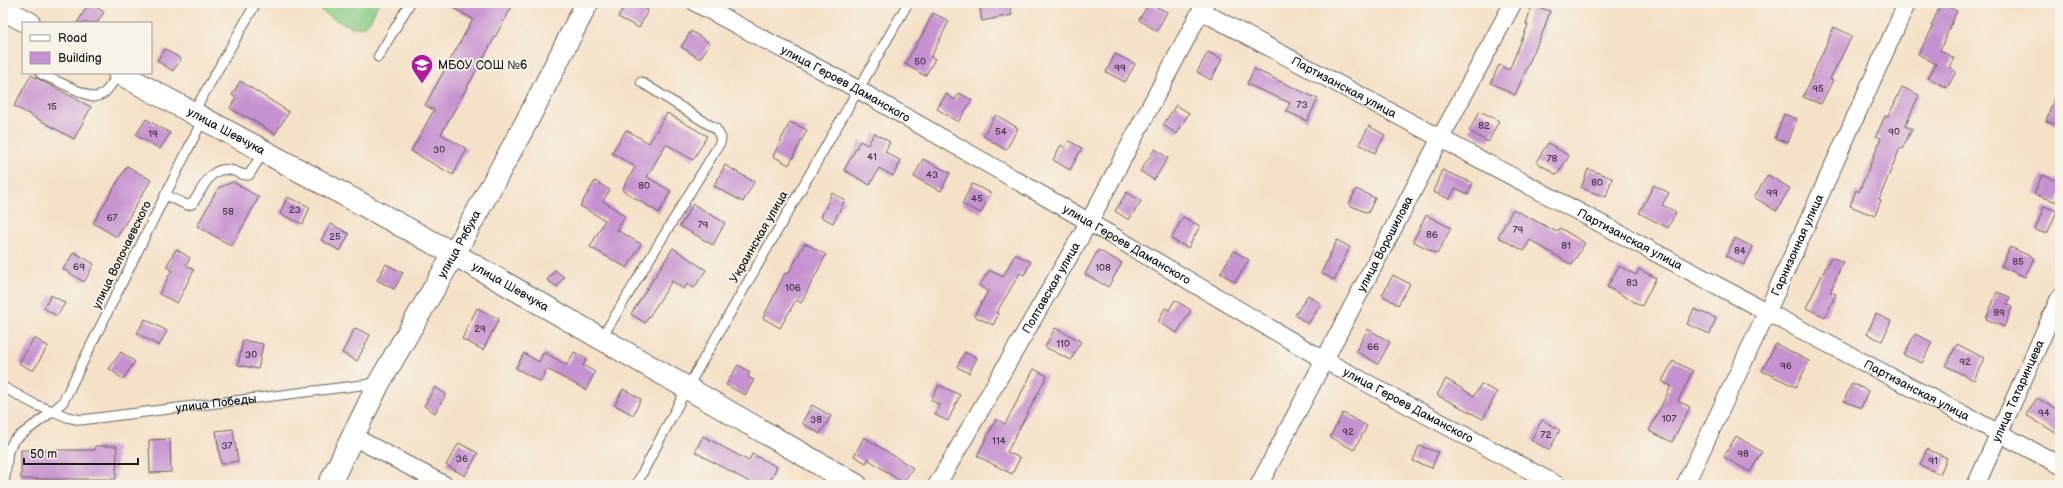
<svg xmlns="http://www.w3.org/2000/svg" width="2063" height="488" viewBox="0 0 2063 488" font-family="'Balsamiq Sans',sans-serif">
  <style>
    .green { fill: #8dcf87; stroke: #547652 }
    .building { fill: #c691d0 }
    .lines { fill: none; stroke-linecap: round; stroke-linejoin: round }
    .lane-casing { stroke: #686158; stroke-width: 11 }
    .street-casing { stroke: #686158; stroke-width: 19 }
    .secondary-casing { stroke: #686158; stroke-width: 24 }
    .lane { stroke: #fff; stroke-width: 9 }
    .street { stroke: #fff; stroke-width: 17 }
    .secondary { stroke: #fff; stroke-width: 22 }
    .labels { text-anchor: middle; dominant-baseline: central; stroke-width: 4; stroke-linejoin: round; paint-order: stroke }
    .number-label { font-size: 10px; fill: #463949 }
    .poi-label { font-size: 12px; fill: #1c1c1c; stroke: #f7f3e8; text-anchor: start }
    .street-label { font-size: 12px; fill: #1c1c1c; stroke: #f7f3e8 }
  </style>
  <rect width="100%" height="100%" fill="#f7f3e8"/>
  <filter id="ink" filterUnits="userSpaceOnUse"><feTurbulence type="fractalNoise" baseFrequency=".025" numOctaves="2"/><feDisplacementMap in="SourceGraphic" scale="8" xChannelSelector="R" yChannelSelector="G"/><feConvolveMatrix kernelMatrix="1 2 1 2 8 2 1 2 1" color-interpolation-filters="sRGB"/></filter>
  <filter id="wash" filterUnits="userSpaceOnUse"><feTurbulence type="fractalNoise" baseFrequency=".012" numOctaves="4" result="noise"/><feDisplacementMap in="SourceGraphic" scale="16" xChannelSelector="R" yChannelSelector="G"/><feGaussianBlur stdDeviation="0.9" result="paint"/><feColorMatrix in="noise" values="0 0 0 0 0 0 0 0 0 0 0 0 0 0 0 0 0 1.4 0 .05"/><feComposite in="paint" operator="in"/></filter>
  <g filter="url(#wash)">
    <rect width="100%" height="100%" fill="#f5e1c8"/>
    <path class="green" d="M313,3H379C375,9 371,23 364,26C353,33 321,12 313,3Z"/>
    <g id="blocks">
      <path class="building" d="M89,3L104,12L97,23H77Z
        M444,3H514L441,134L467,149L453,175L411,151L434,110L425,105L473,19Z
        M626,3H635L648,10L639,28L618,17Z
        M979,3H1009L1012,15L982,21Z
        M1149,3L1167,12L1157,31L1139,20Z
        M1941,4L1957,11L1940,50L1954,58L1949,67L1956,72L1947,88L1928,78L1936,64L1918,54L1933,27L1931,26Z
        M1532,5L1550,11L1544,29L1515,95L1491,83L1499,65L1509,70L1528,25L1526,24Z
        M933,13L949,21L931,57L935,59L925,76L905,64L923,33Z
        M1834,27L1852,36L1830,79L1833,80L1821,104L1803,97Z
        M691,31L710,43L700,59L681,47Z
        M165,49L181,59L173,71L157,61Z
        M1208,52L1222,59L1211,80L1197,72Z
        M1115,54L1135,64L1125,82L1106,72Z
        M1254,69L1318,99L1307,121L1286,111L1290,103L1247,84Z
        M31,75L91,107L74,139L14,106Z
        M240,81L289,112L275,134L246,116L245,117L230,108L236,98L232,95Z
        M1902,87L1919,95L1905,126L1912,129L1902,149L1900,148L1879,199L1881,200L1875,216L1850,206L1856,190L1859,192L1881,138L1876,136L1885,116L1888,117Z
        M2058,87H2060V126L2046,121Z
        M959,93L972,100L958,122L937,109L946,94L955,100Z
        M1176,105L1189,113L1177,134L1163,125Z
        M1480,111L1499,121L1488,142L1469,131Z
        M667,113L707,136L693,160L666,144L647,177L671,191L659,213L622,190L635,167L612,153L626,130L649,143Z
        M1784,114L1797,119L1788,143L1775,138Z
        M996,115L1018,128L1006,150L983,136Z
        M146,119L170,133L160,149L136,135Z
        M790,122L807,130L789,165L773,156Z
        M1369,126L1385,135L1375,153L1359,144Z
        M874,133L890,142L885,152L901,161L893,176L879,168L870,185L844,170L860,141L868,145Z
        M1069,141L1082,148L1070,170L1053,160L1061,145L1065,148Z
        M1548,143L1569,156L1557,175L1536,162Z
        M1155,149L1168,158L1154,180L1140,171Z
        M923,159L950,173L941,191L914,177Z
        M725,165L754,182L743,202L714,186Z
        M127,166L151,180L117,237L93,223Z
        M1588,169L1612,178L1606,197L1581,188Z
        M1442,170L1473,183L1468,194L1455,188L1450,199L1433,192Z
        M1768,175L1790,188L1776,211L1754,197Z
        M2042,175L2060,182V194L2057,202L2034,194Z
        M595,181L610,190L603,201L625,216L617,230L641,244L627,268L590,247L605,220L580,206Z
        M233,182L259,197L232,246L197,226L218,188Z
        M972,184L991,193L981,213L962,204Z
        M1654,185L1669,193L1662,205L1676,212L1668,228L1639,213Z
        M1356,189L1375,198L1368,213L1349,205Z
        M1127,192L1141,201L1129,220L1115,211Z
        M832,193L845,200L833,223L821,217Z
        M287,197L310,207L303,224L280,214Z
        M693,204L725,223L713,245L680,226Z
        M2044,206L2057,211L2047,234L2035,230Z
        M1513,209L1557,232L1560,228L1585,243L1572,265L1530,240L1524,251L1498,237Z
        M1426,215L1451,228L1437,254L1413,241Z
        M1183,217L1200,226L1188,248L1171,239Z
        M331,224L349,234L340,251L321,240Z
        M1735,238L1753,247L1744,265L1726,256Z
        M1337,240L1350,247L1334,280L1321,273Z
        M805,243L826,255L801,303L796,300L780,328L763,318L785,273L788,274Z
        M2010,247L2034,258L2025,277L2001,266Z
        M673,248L706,270L694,288L687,284L684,289L672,281L645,323L631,314Z
        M176,249L190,258L186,265L194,270L177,303L159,294L172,270L166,267Z
        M1098,250L1122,263L1108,287L1085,274Z
        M1234,251L1249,260L1235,282L1220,273Z
        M74,252L94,264L84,282L63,269Z
        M1015,254L1031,262L1024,275L1020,273L996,313L999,314L993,325L974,316L988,291L979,286L989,270L1003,277Z
        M1831,257L1843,262L1830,292L1836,294L1825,317L1806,308Z
        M386,264L403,273L394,289L377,280Z
        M1619,266L1636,275L1639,269L1656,278L1642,306L1607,287Z
        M555,270L564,277L557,287L547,280Z
        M1393,275L1410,284L1398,305L1382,295Z
        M1997,292L2010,297L2007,305L2012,307L2004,327L1986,319Z
        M51,295L65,303L57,316L44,308Z
        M1308,295L1321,304L1308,324L1295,315Z
        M1175,300L1191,310L1177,333L1158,322L1165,308L1169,310Z
        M477,308L499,319L483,350L462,339Z
        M1694,309L1716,318L1710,334L1687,324Z
        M1876,314L1891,321L1882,341L1867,334Z
        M145,319L167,331L159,346L137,333Z
        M355,328L370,335L357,361L342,353Z
        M1055,328L1081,341L1071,360L1045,347Z
        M1368,329L1390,342L1378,364L1356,351Z
        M1915,334L1932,342L1922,363L1904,355Z
        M34,338L48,346L33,371L19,363Z
        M243,340L263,344L258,369L238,365Z
        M1776,344L1809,361L1796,387L1762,371Z
        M1957,344L1984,358L1974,380L1946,366Z
        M121,352L135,362L123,379L109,369Z
        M544,352L567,365L574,352L587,359L583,365L595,372L586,390L547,369L540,382L516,368L524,353L539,362Z
        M965,352L977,358L969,373L957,367Z
        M1673,361L1693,371L1678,401L1690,407L1672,442L1649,431L1671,386L1662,381Z
        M738,365L750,372L748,377L754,380L745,395L726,385Z
        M1034,369L1047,376L1007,452L1020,458L1012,474L977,456L996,419L1005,424Z
        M1446,379L1474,396L1481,384L1497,392L1483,419L1437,395Z
        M1852,383L1868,391L1861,408L1844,401Z
        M939,385L960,395L948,421L935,415L940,405L931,400Z
        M435,387L446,394L435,413L424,406Z
        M623,389L641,399L633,415L615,405Z
        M2037,398L2060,411V426L2056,433L2026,415Z
        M812,405L831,416L820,434L802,423Z
        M1343,413L1367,426L1354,450L1330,437Z
        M1542,420L1560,430L1549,450L1531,440Z
        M233,429L238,461L221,464L216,431Z
        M703,436L749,461L752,454L777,467L768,485H755L695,452Z
        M1736,436L1762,452L1750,472L1724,457Z
        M864,437L913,468L903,483L868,459L866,463L854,456Z
        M170,439L171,472L150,473L149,440Z
        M459,443L478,453L465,476L446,465Z
        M95,446H117L116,479H21V450H95Z
        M1419,446L1438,452L1432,468L1413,461Z
        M1927,449L1947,458L1940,474L1920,465Z"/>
    </g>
  </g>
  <g filter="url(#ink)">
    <use href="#blocks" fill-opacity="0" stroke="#686158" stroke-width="1"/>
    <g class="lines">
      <g class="lane-casing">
        <g id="lane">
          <path d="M378,57L410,3"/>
          <path d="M41,74L92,97C108,96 110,84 119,73"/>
          <path d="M193,113L256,3"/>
          <path d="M165,195L187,205L192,204C203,190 209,166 230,170C237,171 242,176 249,175L264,151"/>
          <path d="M601,339L720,143L721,138L716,129L641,82"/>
          <path d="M3,387L36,405L53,411L63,402L203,119"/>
          <path id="s1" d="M4,485L8,451L14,440L53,411L67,417L81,420L378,383"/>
          <path d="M636,485L687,388L908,3"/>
        </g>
      </g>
      <g class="street-casing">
        <g id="street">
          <path id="s2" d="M696,3L857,89L1089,222L1324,360L1557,485"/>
          <path id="s3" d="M1201,11L1767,312L2060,465"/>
          <path d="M354,437L445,485"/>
          <path id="s4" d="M937,485L1089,222L1205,3"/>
          <path id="s5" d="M1259,485L1441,137L1513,3"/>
          <path id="s6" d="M1685,485L1767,312L1907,3"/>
          <path id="s7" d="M1976,485L2060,297"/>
        </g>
      </g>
      <g class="secondary-casing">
        <g id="secondary">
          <path d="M3,9L29,23"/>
          <path id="s8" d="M119,73L454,254L856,485"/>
          <path id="s9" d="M329,485L379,383L454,254L527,121L587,3"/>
        </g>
      </g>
      <use href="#lane" class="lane"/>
      <use href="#street" class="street"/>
      <use href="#secondary" class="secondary"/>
    </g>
  </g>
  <defs>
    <g id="school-pin" transform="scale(1.15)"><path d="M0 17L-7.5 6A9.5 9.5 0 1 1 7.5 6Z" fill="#b5179e" stroke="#f7f3e8"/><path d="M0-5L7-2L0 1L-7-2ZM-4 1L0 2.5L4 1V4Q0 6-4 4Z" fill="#fff"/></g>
  </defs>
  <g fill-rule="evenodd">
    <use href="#school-pin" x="422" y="65"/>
  </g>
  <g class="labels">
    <g class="number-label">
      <text x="920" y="62">50</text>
      <text x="1120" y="68">99</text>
      <text x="1818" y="89">95</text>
      <text x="1302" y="105">73</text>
      <text x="52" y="107">15</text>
      <text x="1484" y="126">82</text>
      <text x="1001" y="132">54</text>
      <text x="1894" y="132">90</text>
      <text x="153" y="134">19</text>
      <text x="439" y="150">30</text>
      <text x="872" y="157">41</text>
      <text x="1552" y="159">78</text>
      <text x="932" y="175">43</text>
      <text x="1597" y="183">80</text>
      <text x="644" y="186">80</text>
      <text x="1772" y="193">99</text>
      <text x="977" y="199">45</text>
      <text x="295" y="210">23</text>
      <text x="228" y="212">58</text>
      <text x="112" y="218">67</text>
      <text x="703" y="225">79</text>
      <text x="1518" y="230">79</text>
      <text x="1432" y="235">86</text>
      <text x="335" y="237">25</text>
      <text x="1566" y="246">81</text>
      <text x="1740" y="251">84</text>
      <text x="2018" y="262">85</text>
      <text x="79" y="267">69</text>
      <text x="1103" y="268">108</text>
      <text x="1632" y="283">83</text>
      <text x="793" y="288">106</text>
      <text x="1999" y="313">89</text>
      <text x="480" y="329">29</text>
      <text x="1063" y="344">110</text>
      <text x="1373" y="347">66</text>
      <text x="251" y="355">30</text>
      <text x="1965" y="362">92</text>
      <text x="1786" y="366">96</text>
      <text x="2044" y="413">94</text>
      <text x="1669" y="419">107</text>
      <text x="816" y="420">38</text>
      <text x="1348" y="432">92</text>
      <text x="1546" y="435">72</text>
      <text x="999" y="441">114</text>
      <text x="227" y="446">37</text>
      <text x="1743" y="454">98</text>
      <text x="462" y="459">36</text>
      <text x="1933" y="461">91</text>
    </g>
    <g class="poi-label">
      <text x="438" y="65">МБОУ СОШ №6</text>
    </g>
    <g class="street-label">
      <text stroke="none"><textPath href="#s2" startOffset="170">улица Героев Даманского</textPath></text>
      <text stroke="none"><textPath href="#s3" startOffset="162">Партизанская улица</textPath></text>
      <text stroke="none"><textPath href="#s8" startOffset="122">улица Шевчука</textPath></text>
      <text transform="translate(759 237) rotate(-60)">Украинская улица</text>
      <text stroke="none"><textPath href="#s3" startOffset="486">Партизанская улица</textPath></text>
      <text stroke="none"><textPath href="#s5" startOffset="272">улица Ворошилова</textPath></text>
      <text stroke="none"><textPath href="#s2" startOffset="494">улица Героев Даманского</textPath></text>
      <text stroke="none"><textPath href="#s9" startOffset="274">улица Рябуха</textPath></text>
      <text stroke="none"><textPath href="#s6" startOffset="265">Гарнизонная улица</textPath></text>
      <text transform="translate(122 255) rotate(-64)">улица Волочаевского</text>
      <text stroke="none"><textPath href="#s8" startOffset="446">улица Шевчука</textPath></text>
      <text stroke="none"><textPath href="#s4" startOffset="228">Полтавская улица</textPath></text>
      <text stroke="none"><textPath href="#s3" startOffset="810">Партизанская улица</textPath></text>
      <text stroke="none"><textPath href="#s7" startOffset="103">улица Татаринцева</textPath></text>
      <text stroke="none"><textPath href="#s1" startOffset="261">улица Победы</textPath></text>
      <text stroke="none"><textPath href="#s2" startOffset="818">улица Героев Даманского</textPath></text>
    </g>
  </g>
  <rect width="2063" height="488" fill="none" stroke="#f7f3e8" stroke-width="16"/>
  <rect x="22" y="22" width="130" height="52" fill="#f7f3e8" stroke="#9f9d96"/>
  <rect x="30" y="35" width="20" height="6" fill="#ffffff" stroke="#9f9d96"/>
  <text x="58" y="42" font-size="12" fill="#1c1c1c">Road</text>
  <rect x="30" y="52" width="20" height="12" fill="#c691d0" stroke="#9f9d96"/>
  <text x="58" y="62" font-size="12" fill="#1c1c1c">Building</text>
  <path d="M24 458v6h114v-6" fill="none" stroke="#1c1c1c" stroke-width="2"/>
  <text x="30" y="458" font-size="12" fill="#1c1c1c" stroke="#f7f3e8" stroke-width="3" paint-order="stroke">50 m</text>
</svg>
